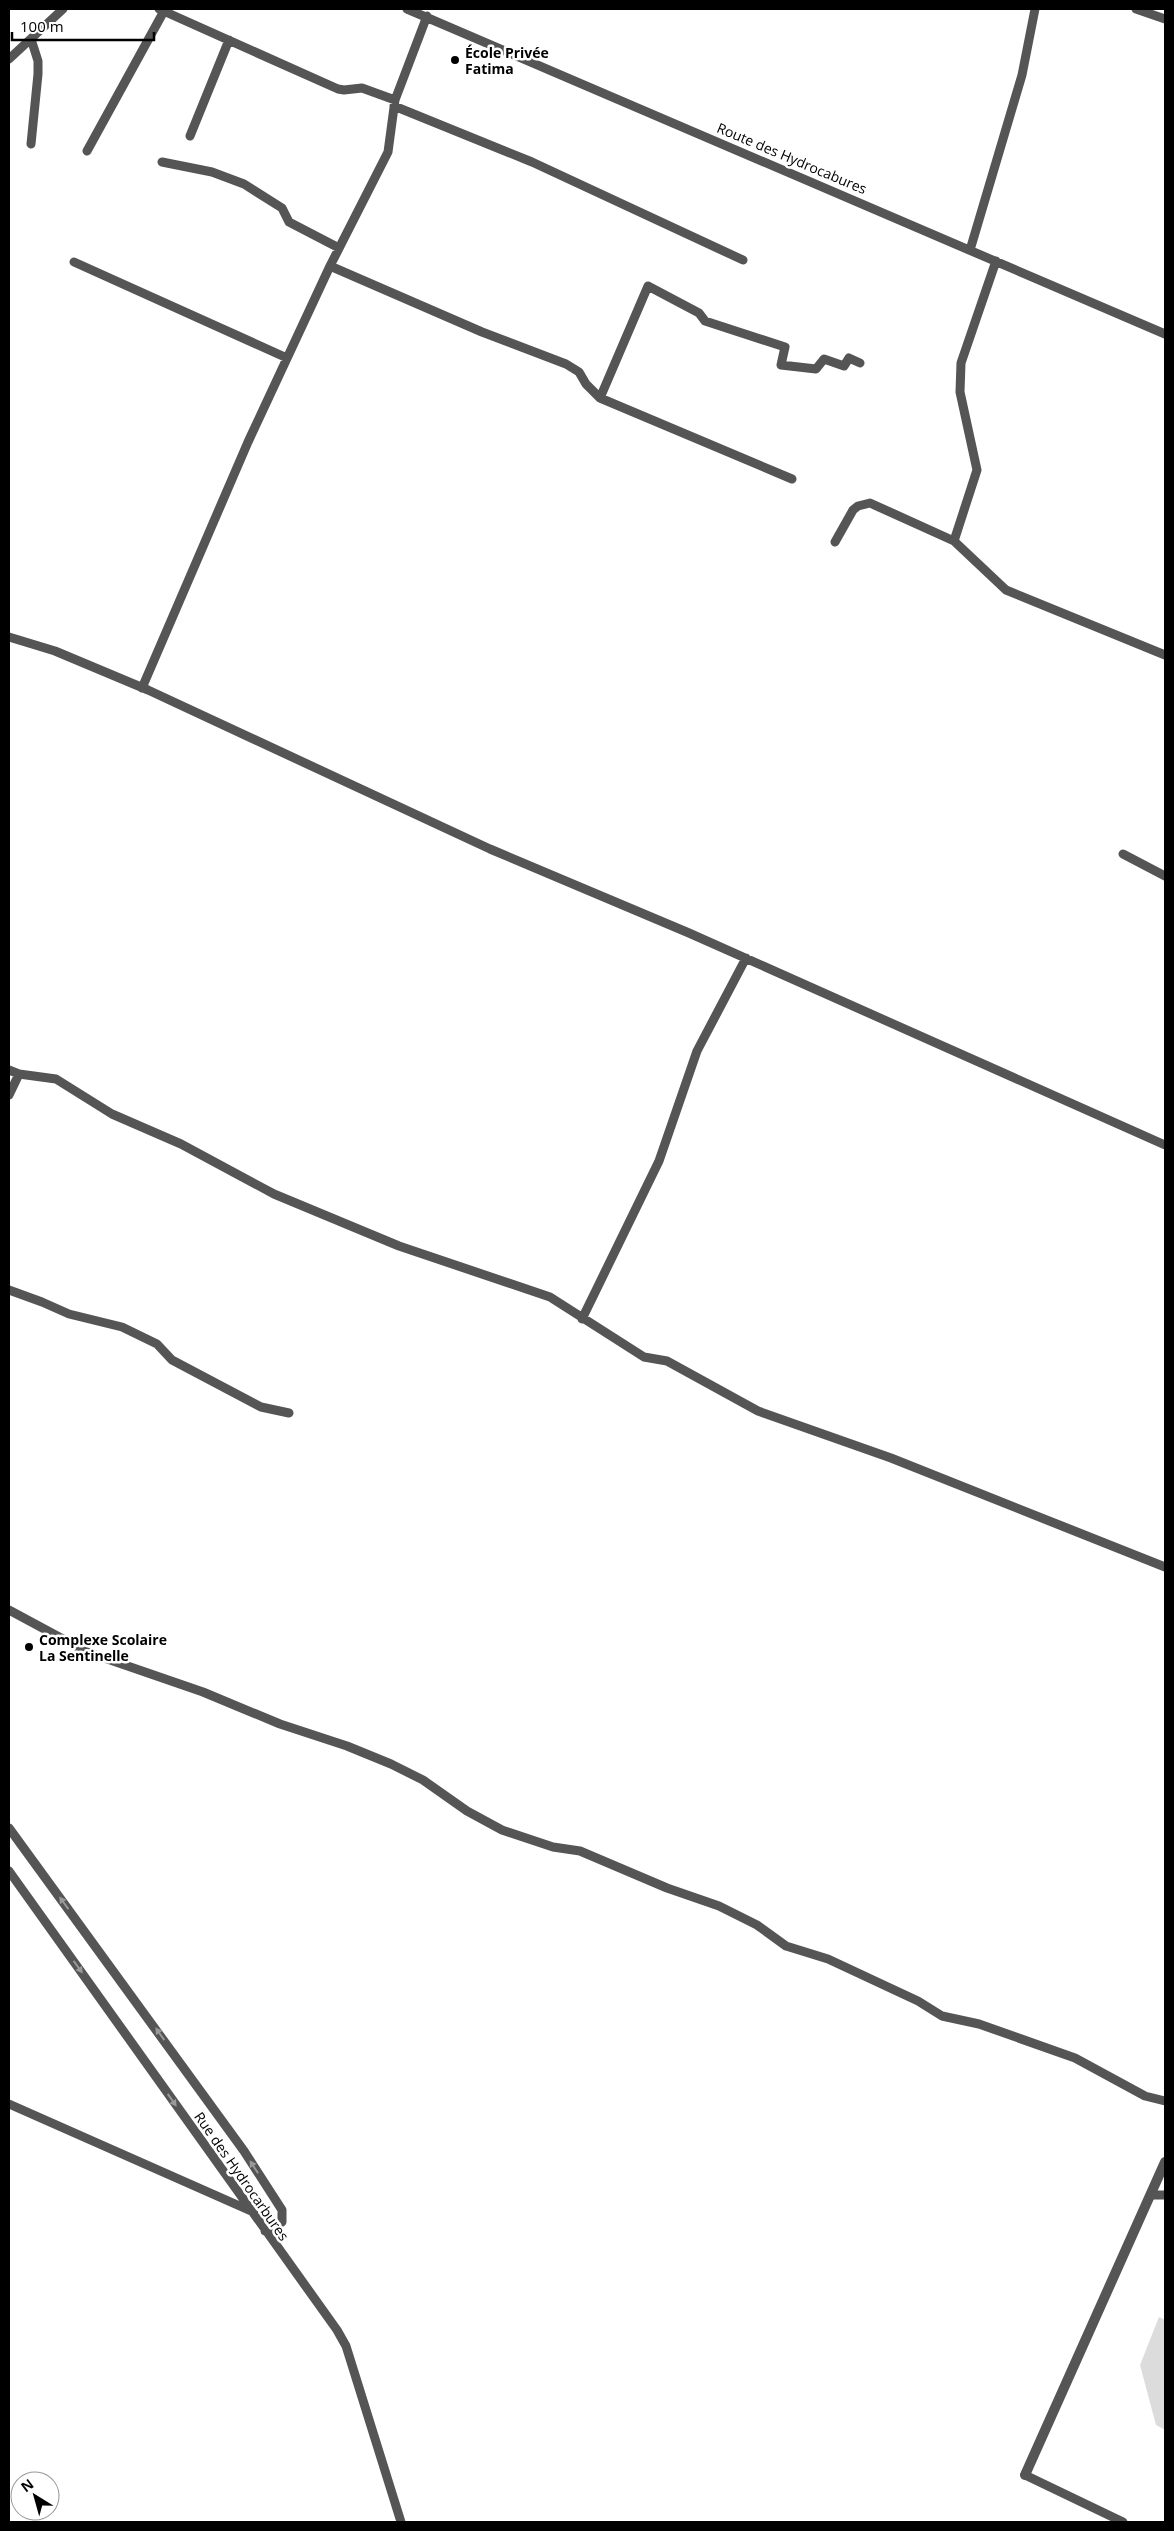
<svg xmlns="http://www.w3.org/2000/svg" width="1174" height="2531" viewBox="0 0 1174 2531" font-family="'Open Sans',sans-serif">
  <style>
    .grass { fill: #dcdcdc }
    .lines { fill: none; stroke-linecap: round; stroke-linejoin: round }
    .minor { stroke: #555; stroke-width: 9 }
    .tertiary { stroke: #555; stroke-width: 10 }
    .oneway { fill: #999 }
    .poi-dot { fill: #000; stroke: #fff; stroke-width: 2 }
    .labels { text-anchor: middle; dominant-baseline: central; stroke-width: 5; stroke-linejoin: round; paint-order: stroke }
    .poi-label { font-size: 14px; font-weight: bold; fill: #000; stroke: #fff; text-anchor: start }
    .street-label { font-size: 14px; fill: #000; stroke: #fff }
  </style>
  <rect width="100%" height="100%" fill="#fff"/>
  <path class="grass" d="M1159,2317L1165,2320V2430L1156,2425L1140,2365Z"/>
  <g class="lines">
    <path class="minor" d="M159,9L338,89L344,90L362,88L395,100
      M407,9L1165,334
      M1136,9L1165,19
      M31,39L38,61V74L31,144
      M9,59L63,9
      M394,106L532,162L743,260
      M190,136L229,40
      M87,151L164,11
      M162,162L212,172L244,184L282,208L289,222L339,248
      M970,250L1022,75L1035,9
      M74,262L287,358
      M330,266L482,332L566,364L579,372L586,384L600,398L792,479
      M600,398L648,286L699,313L705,321L785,347L781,365L816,369L824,359L844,366L849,358L860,363
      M954,541L977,470L960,392L961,363L996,261
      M835,542L853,510L858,506L870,503L954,541L1006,590L1165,655
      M9,637L55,651L148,690L490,849L689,933L1165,1145
      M142,688L248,442L330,266L388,152L395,100L427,16
      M1123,854L1165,876
      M9,1070L19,1074
      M9,1095L19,1074L56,1079L112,1114L181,1144L274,1194L399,1246L550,1297L644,1357L667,1361L758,1411L891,1458L1165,1567
      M9,1290L42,1302L69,1314L122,1327L157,1344L172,1360L261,1407L289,1413
      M582,1319L659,1161L697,1051L746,958
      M9,1610L87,1652L203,1692L280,1724L347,1746L391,1764L423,1780L467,1811L502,1830L553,1847L580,1851L667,1888L719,1906L757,1925L786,1946L828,1959L918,2001L942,2016L979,2024L1075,2058L1145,2096L1165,2101
      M9,1828L244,2151L282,2210V2222L270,2230L265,2231
      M9,1871L337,2330L346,2346L401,2522
      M9,2104L251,2211
      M1151,2195H1165
      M1025,2475L1123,2522"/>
    <path class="tertiary" d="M1025,2475L1165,2162"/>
  </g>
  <defs><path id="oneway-solid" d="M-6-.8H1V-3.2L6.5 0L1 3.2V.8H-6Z" transform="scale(1.25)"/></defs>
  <g class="oneway">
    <use href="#oneway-solid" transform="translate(64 1903) rotate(-126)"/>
    <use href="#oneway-solid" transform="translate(78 1967) rotate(54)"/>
    <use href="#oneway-solid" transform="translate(160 2034) rotate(-125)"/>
    <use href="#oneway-solid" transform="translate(172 2100) rotate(55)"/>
    <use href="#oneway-solid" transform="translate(254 2167) rotate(-123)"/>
  </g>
  <g class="poi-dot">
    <circle cx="455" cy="60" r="5"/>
    <circle cx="29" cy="1647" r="5"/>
  </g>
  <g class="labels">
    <g class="poi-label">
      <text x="465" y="52">École Privée<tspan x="465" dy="16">Fatima</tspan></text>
      <text x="39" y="1639">Complexe Scolaire<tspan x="39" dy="16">La Sentinelle</tspan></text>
    </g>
    <g class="street-label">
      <text transform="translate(792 158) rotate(23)">Route des Hydrocabures</text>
      <text transform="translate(242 2176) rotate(55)">Rue des Hydrocarbures</text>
    </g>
  </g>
  <rect width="1174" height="2531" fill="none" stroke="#000000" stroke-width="20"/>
  <g transform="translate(35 2496) rotate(323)"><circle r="24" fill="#ffffff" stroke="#999999"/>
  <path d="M0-4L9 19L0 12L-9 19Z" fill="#000000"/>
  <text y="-8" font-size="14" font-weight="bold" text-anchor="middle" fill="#000000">N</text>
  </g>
  <path d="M12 32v8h142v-8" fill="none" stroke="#000000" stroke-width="2.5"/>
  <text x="20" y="32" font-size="15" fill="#000000" stroke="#ffffff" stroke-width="4" paint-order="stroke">100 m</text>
</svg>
